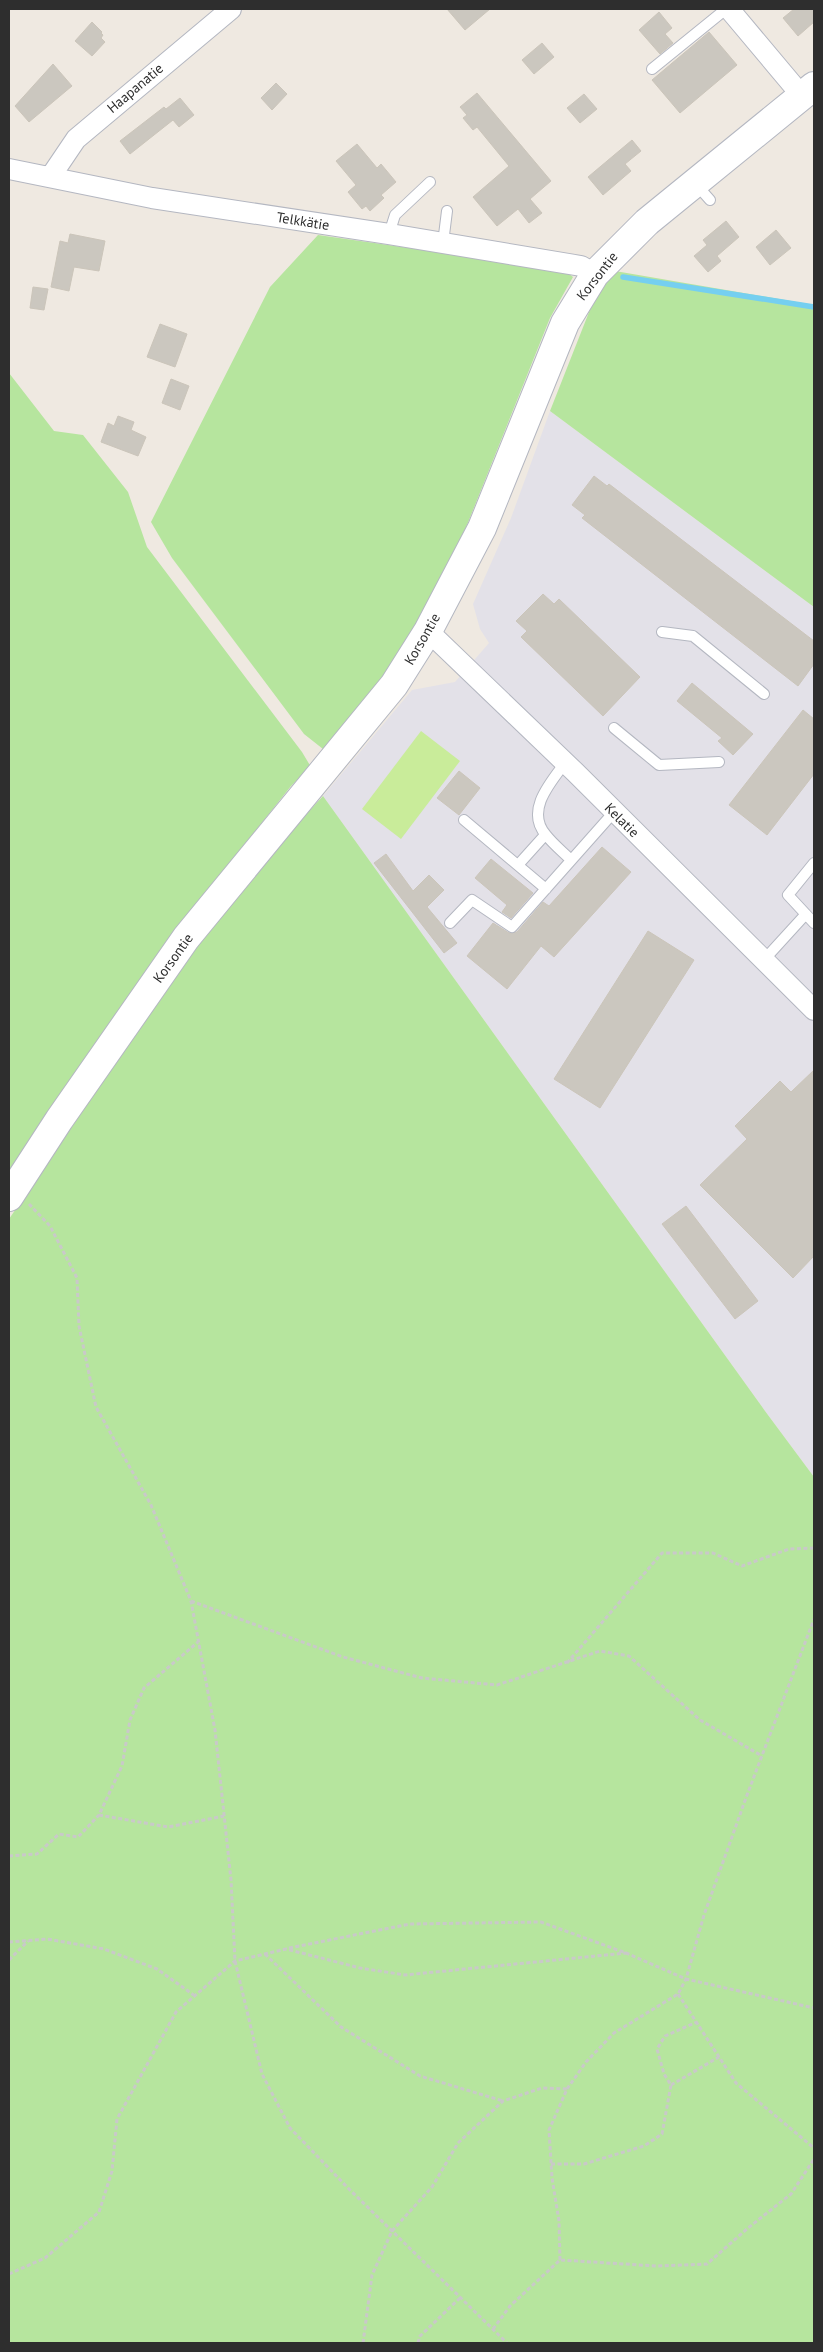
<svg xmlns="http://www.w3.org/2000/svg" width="823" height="2352" viewBox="0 0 823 2352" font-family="'PT Sans',sans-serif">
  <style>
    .industrial { fill: #e3e1e8 }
    .green { fill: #b6e59e }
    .pitch { fill: #c9ec9a }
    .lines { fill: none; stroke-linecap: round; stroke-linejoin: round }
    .stream { stroke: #75cff0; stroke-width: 5.5 }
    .building { fill: #cbc7bf; stroke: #cbc5ba }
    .lane-casing { stroke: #b4b7c1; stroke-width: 12 }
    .street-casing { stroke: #b4b7c1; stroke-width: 22 }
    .secondary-casing { stroke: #b4b7c1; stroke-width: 30 }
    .path { stroke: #c9c9c9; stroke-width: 3; stroke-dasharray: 4 2.5; stroke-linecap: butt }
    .lane { stroke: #fff; stroke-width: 10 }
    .street { stroke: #fff; stroke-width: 20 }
    .secondary { stroke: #fff; stroke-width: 28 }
    .labels { text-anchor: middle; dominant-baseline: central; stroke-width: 4; stroke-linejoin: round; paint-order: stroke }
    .street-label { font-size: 14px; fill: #2e2e2e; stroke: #fff }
  </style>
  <rect width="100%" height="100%" fill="#efe9e1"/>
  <path class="industrial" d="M550,411L814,607V1477L765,1411L323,796L412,690L455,682L489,643L480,629L473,604L511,518Z"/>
  <path class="green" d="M318,235L564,270L573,277L550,318L459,545L418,630L366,703L323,749L304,734L172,558L151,522L270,287Z
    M615,271L814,305V607L550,411L593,302Z
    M9,373L54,431L83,435L128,492L147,547L302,752L311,767L291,786L200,901L9,1180Z
    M323,796L765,1411L814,1477V2343H9V1219L191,952L260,864Z"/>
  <path class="pitch" d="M421,731L460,761L401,839L362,809Z"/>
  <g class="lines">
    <path class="stream" d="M623,277L814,307"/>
  </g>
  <path class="building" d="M447,9H490L465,30Z
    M794,9H814V22L798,36L783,18Z
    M659,12L672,28L665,34L673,43L660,54L639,30Z
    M92,22L102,32L101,33L103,35L101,38L105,42L92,56L75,41Z
    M709,32L737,65L680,113L652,80Z
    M542,43L554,57L534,74L522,60Z
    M53,64L72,86L29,122L15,106Z
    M276,83L287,94L272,110L261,98Z
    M477,93L551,181L530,199L542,213L529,223L518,209L497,226L473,197L509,166L477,127L473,130L463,118L467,115L460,107Z
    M584,94L597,109L580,123L567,108Z
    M180,98L194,115L179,127L173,120L130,154L120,141L164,107L166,109Z
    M632,140L641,151L625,164L631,171L603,195L588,177Z
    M357,144L377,168L381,164L396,182L381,195L384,198L370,211L366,206L362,209L348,192L356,185L336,161Z
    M726,221L739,237L717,256L721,261L708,272L694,256L707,245L703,240Z
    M776,230L791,248L770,265L756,247Z
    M70,234L105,241L99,271L74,267L69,291L51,287L60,241L68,243Z
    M33,287L48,289L44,310L30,308Z
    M160,324L187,334L175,367L147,357Z
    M171,379L189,386L180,410L162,403Z
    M118,416L134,422L131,430L146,437L138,456L101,442L108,423L114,426Z
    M594,476L607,486L609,484L814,641V664L798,686L582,518L585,515L572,505Z
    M543,594L554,604L559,599L640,677L603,716L521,637L527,631L516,621Z
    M692,683L753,734L733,755L718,741L722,738L677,701Z
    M803,710L814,719V774L767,835L729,805Z
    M459,771L480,788L459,815L437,798Z
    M602,847L631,872L554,957L541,946L507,989L467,956L493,923L509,933L517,932L543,902L549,906Z
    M386,854L413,891L429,875L444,890L427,907L457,943L444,953L374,863Z
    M491,859L533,893L511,918L502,912L507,905L475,878Z
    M648,931L694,960L600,1108L554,1079Z
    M814,1070V1256L793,1278L700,1185L747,1139L735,1126L780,1081L791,1092Z
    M686,1206L758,1301L735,1319L662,1224Z"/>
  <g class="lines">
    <g class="lane-casing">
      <path id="lane" d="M652,69L726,9
        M695,183L710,200
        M389,234L395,215L430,182
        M443,243L447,211
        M662,632L693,636L764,694
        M614,728L659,765L719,762
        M565,763C550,783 525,811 546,835C553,844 563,852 571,860
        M464,820L546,889
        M814,863L788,895L814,923
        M518,865L545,835
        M450,923L472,900L512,927L614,812
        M764,960L805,915"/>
    </g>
    <g class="street-casing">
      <path id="street" d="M729,9L802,96
        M9,169L152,198L389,234L581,266L595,274
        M51,176L76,139L231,9
        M428,631L575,772L814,1010"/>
    </g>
    <g class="secondary-casing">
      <path id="secondary" d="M9,1197L59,1120L186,938L394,685L428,631L482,528L565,323L595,274L647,222L814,86"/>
    </g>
    <path class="path" d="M29,1204L50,1226L77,1278L79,1326L96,1407L151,1505L191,1601L215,1730L231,1880L235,1961L262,2074L290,2128L349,2189L507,2343
      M191,1601L343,1657L422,1678L497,1685L600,1651L629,1656L700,1720L762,1756
      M567,1663L662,1553H713L742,1566L789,1549L814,1548
      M99,1815L168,1827L224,1816
      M9,1856L37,1854L59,1834L78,1837L99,1815L122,1766L130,1720L144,1688L198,1642
      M9,1942L47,1939L104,1949L157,1969L195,1996
      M289,1948L410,1924L541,1922L626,1953L686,1979L814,2008
      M265,1954L341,2027L420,2076L503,2101
      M9,1960L28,1941
      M678,1994L736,2083L814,2148
      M671,2085L719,2057
      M551,2164H584L644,2146L662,2134L671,2085L664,2074L657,2049L665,2036L697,2022
      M560,2260L559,2221L552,2178L549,2130L567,2089L586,2062L614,2033L678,1994L686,1979L704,1915L747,1795L814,1619
      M9,2274L45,2258L99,2212L112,2171L117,2119L176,2012L235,1961L286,1949L360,1968L405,1975L626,1953
      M493,2329L510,2306L560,2260L656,2266L707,2264L748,2228L791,2194L814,2159
      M363,2343L372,2275L392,2231L432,2187L458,2143L503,2101L542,2088L567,2089
      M418,2343L420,2336L460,2298"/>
    <use href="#lane" class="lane"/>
    <use href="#street" class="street"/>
    <use href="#secondary" class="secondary"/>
  </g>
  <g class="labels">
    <g class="street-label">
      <text transform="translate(135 88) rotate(-40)">Haapanatie</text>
      <text transform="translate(303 221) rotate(9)">Telkkätie</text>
      <text transform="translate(597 276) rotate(-52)">Korsontie</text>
      <text transform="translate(422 639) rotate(-60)">Korsontie</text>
      <text transform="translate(622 820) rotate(45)">Kelatie</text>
      <text transform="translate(173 958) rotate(-54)">Korsontie</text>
    </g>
  </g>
  <rect width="823" height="2352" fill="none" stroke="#2e2e2e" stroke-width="20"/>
</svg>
